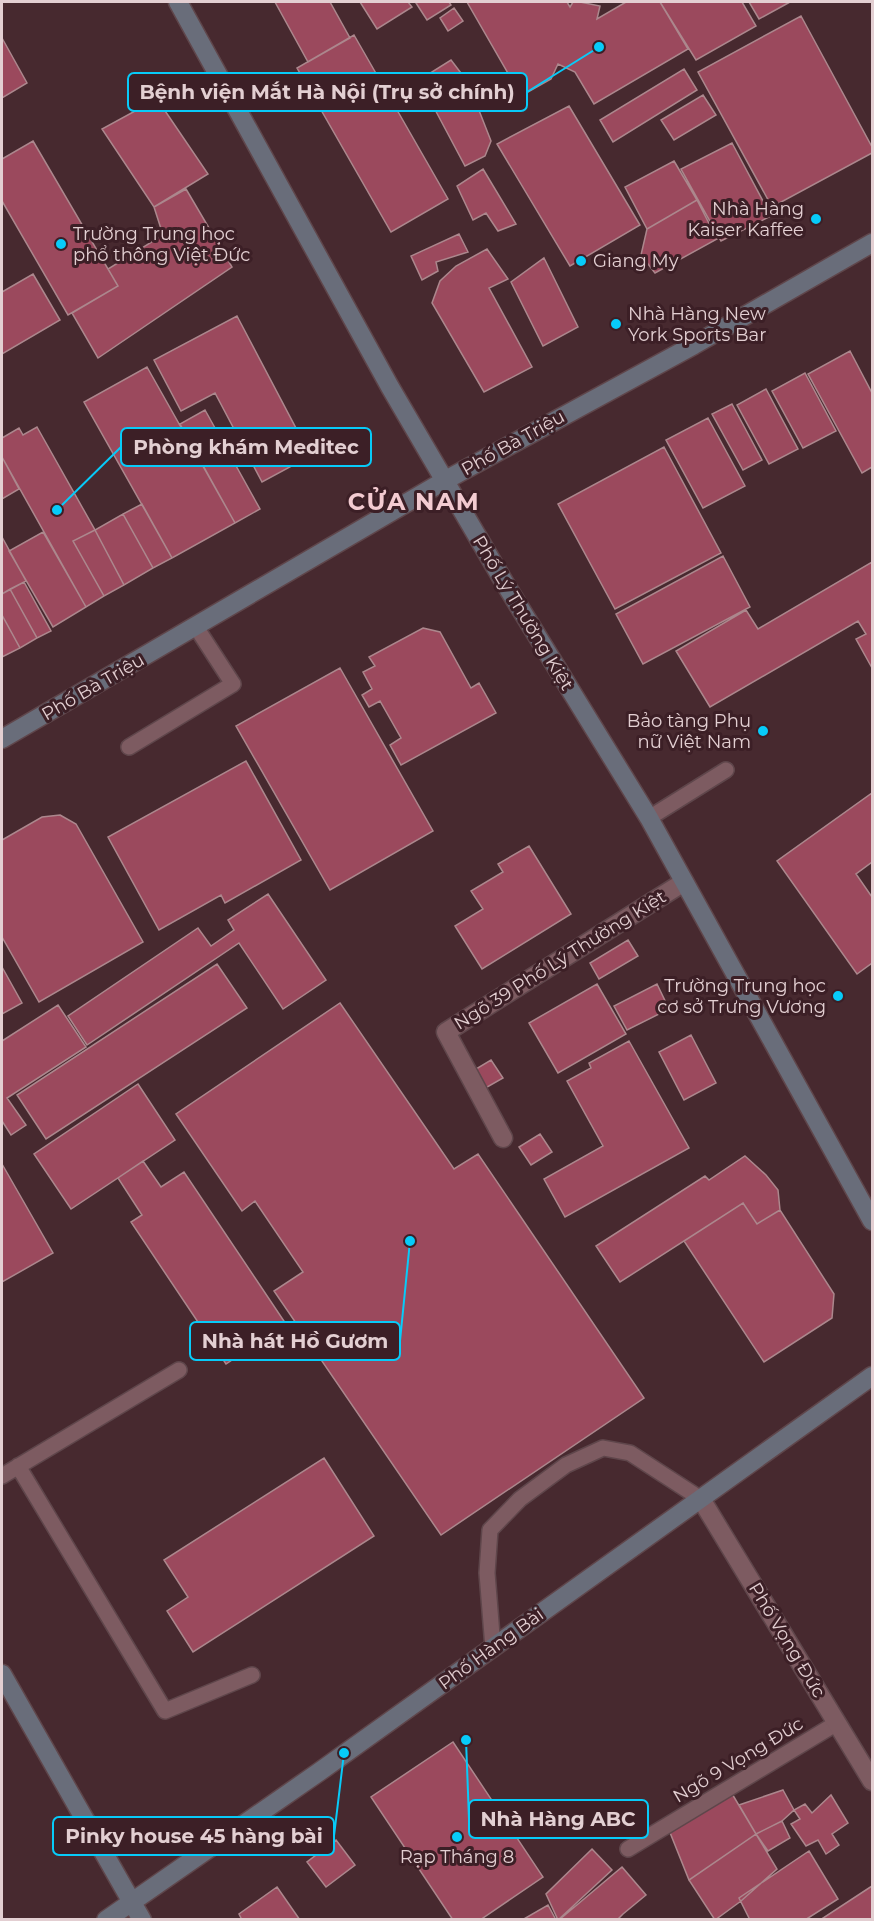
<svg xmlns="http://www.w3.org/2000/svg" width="874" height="1921" viewBox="0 0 874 1921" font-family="Montserrat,sans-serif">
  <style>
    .building { fill: #9b495d; stroke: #ac878d; stroke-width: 1.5 }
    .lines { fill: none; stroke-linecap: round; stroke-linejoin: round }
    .lane-casing { stroke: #5f464b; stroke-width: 18 }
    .street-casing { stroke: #5f464b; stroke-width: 21 }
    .secondary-casing { stroke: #5f464b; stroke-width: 21 }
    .lane { stroke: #7d5b61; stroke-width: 15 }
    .street { stroke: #7d5b61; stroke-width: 18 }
    .secondary { stroke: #696d7a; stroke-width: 18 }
    .poi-dot { fill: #07cbf9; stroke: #3c1f26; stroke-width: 2 }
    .labels { text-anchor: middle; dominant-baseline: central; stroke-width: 6; stroke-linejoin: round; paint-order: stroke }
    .poi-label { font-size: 18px; fill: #e3cfd2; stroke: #3c1f26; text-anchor: end }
    .street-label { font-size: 18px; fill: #e3cfd2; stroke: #3c1f26 }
    .district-label { font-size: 24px; font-weight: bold; letter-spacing: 1.5px; fill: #f3cbd1; stroke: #3c1f26 }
    .leader { fill: none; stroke: #07cbf9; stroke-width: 2 }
    .callout-dot { fill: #07cbf9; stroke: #3c1f26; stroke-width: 2 }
    .callout { fill: #3c1f26; stroke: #07cbf9; stroke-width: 2 }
    .callout-label { font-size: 20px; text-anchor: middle; font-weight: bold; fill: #e3cfd2 }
  </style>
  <rect width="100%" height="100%" fill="#47292f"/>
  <path class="building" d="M275,2H330L350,38L308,62Z
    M360,2H408L412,7L377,29Z
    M418,2H449L451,5L427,20L416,3Z
    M467,2H567L570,7L573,2H580L600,6L597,19L626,2H660L688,49L594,104L575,72L558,64L551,79L521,96Z
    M660,2H742L756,26L696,60Z
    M749,2H790L759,19Z
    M454,8L463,21L448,31L440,18Z
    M801,16L872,147V153L772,207L698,72Z
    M354,35L448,199L391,232L297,68Z
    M2,38L27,83L2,98Z
    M451,60L467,81L437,95L427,75Z
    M684,69L697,90L613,142L600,120Z
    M471,90L491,141L485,156L465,166L432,104Z
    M703,95L716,115L674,140L661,120Z
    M157,99L208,174L154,207L102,129Z
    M569,106L640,225L570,266L497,144Z
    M33,141L118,286L68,315L2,201V159Z
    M732,143L771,216L721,241L681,169Z
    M674,161L697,200L647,229L625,187Z
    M483,169L516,224L498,231L486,213L473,220L457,186Z
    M186,189L232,267L98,358L72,313L118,286L108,269L163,235L154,207Z
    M697,200L717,239L655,273L641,255L647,229Z
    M459,234L468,252L436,262L438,271L422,280L411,256Z
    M487,249L508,279L489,288L532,367L484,392L432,303L440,281L456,266Z
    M544,258L578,327L543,346L511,282Z
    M33,274L60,320L2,354V292Z
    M237,316L298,432L289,436L301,461L262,482L215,393L181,411L154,360Z
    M850,351L872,393V467L862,473L808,374Z
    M147,367L235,523L172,558L84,402Z
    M805,373L836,431L803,448L772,391Z
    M766,389L798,449L769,464L737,405Z
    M732,404L762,460L743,470L712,414Z
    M205,410L260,509L235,523L180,424Z
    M708,418L745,486L703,508L666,440Z
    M37,427L95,530L73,541L104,596L86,607L2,457V438L19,428L23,435Z
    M664,447L721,553L615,609L558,504Z
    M2,457L19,489L2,499Z
    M142,504L172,558L153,568L123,514Z
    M123,514L153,568L124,585L95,530Z
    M95,530L124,585L104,596L73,541Z
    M43,532L86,607L53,627L9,551Z
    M2,537L26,581L2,594Z
    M723,556L750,607L643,664L616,614Z
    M872,562V668L856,639L866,634L858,621L710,707L676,651L746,610L758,629Z
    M24,582L51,631L37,638L10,589Z
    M10,589L37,638L20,648L2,615V594Z
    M2,615L20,648L2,657Z
    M423,628L440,632L471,688L479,683L496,713L401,765L390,745L401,738L380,701L369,707L362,695L372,689L363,672L375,666L369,657Z
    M340,668L433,831L330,890L236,726Z
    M246,761L301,860L225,903L221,895L159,930L108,837Z
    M872,793V862L856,874L872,897V963L857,974L777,861Z
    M60,815L76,824L143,942L39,1002L2,937V840L42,817Z
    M529,846L571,914L482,969L455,926L483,909L471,891L503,872L498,864Z
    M268,894L326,980L283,1009L239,943L87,1045L68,1016L198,928L211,946L234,930L228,920Z
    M628,940L638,956L599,979L590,963Z
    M217,964L247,1008L46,1139L17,1095Z
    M2,967L22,1003L2,1014Z
    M597,984L626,1034L558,1073L529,1023Z
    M657,984L669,1009L627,1030L614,1006Z
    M340,1003L454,1169L478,1154L644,1398L441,1535L274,1291L303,1272L255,1201L242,1211L176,1114Z
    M58,1005L86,1047L7,1098L26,1125L11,1135L2,1121V1041Z
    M691,1035L716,1083L684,1100L659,1052Z
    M629,1041L689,1148L565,1217L544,1179L603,1146L567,1081L591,1068L589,1063Z
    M491,1060L503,1078L482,1090L471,1072Z
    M138,1084L175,1140L71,1209L34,1154Z
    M540,1134L552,1152L531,1165L519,1147Z
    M745,1156L766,1175L778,1190L780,1210L757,1224L743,1203L620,1282L596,1246L705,1176L709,1180Z
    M143,1161L161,1187L184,1172L294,1336L264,1356L256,1344L226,1364L131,1222L142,1215L118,1178Z
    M2,1164L53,1253L2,1282Z
    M743,1203L757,1224L780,1210L834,1294L832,1318L764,1362L684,1241Z
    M324,1458L374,1536L193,1652L167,1611L188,1597L164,1560Z
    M453,1742L543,1877L480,1920H453L371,1797Z
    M783,1790L794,1810L782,1821L756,1834L739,1805Z
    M731,1792L756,1834L689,1880L669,1830Z
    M831,1795L848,1823L832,1834L839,1845L826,1854L818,1840L806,1846L791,1824L800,1819L794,1810L805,1804L812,1813Z
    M782,1821L790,1838L768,1851L756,1834Z
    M756,1834L777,1869L741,1901L715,1920L689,1880Z
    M336,1840L355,1865L326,1887L307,1862Z
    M592,1849L612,1870L558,1920L546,1894Z
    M809,1851L838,1899L805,1920H750L739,1898Z
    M622,1867L646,1895L623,1914L617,1920H559Z
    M872,1886V1920H820Z
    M277,1887L300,1920H242L239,1914Z
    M548,1905L556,1920H522Z"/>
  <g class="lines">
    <g class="lane-casing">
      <path id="lane" d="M129,747L233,684L196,627
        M649,818L726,770
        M18,1466L165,1711L252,1675
        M2,1476L179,1370
        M493,1648L487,1573L490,1530L520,1499L566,1465L603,1448L630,1453L701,1499
        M628,1849L837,1723"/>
    </g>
    <g class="street-casing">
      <path id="street" d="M503,1138L446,1032L684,882
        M701,1499L872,1781"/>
    </g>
    <g class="secondary-casing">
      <path id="secondary" d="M178,2L390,387L504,582L649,818L872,1221
        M2,739L444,481L694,345L872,243
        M2,1674L142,1920
        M106,1920L319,1772L872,1376"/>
    </g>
    <use href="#lane" class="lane"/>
    <use href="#street" class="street"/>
    <use href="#secondary" class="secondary"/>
  </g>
  <g class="poi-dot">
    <circle cx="816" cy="219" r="6"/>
    <circle cx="61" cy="244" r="6"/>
    <circle cx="581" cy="261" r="6"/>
    <circle cx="616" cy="324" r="6"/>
    <circle cx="763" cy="731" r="6"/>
    <circle cx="838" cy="996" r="6"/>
    <circle cx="457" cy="1837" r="6"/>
  </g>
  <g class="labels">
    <g class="poi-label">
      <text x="804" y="209">Nhà Hàng<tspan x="804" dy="21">Kaiser Kaffee</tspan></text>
      <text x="73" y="234" text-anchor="start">Trường Trung học<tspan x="73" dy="21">phổ thông Việt Đức</tspan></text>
      <text x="593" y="261" text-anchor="start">Giang My</text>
      <text x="628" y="314" text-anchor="start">Nhà Hàng New<tspan x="628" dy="21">York Sports Bar</tspan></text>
      <text x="751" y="721">Bảo tàng Phụ<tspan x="751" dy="21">nữ Việt Nam</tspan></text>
      <text x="826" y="986">Trường Trung học<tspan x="826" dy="21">cơ sở Trưng Vương</tspan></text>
      <text x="457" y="1857" text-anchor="middle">Rạp Tháng 8</text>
    </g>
    <g class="street-label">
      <text transform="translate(513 443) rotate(-29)">Phố Bà Triệu</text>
      <text transform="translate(523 613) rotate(59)">Phố Lý Thường Kiệt</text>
      <text transform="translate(93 687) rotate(-30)">Phố Bà Triệu</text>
      <text transform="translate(560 960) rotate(-32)">Ngõ 39 Phố Lý Thường Kiệt</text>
      <text transform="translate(787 1640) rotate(59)">Phố Vọng Đức</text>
      <text transform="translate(491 1649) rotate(-36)">Phố Hàng Bài</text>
      <text transform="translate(738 1760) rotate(-31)">Ngõ 9 Vọng Đức</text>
    </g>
    <g class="district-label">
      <text x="414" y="501">CỬA NAM</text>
    </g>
  </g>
  <path class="leader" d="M599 47L527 92M57 510L121 447M410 1241L400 1341M466 1740L469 1819M344 1753L334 1836"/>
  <g class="callout-dot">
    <circle cx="599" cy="47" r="6"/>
    <circle cx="57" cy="510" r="6"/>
    <circle cx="410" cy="1241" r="6"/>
    <circle cx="466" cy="1740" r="6"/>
    <circle cx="344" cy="1753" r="6"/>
  </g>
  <g class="callout">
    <rect x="128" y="73" width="399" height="38" rx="6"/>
    <rect x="121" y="428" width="250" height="38" rx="6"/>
    <rect x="190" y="1322" width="210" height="38" rx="6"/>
    <rect x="469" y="1800" width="179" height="38" rx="6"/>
    <rect x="53" y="1817" width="281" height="38" rx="6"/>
  </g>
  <g class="callout-label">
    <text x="327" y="99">Bệnh viện Mắt Hà Nội (Trụ sở chính)</text>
    <text x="246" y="454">Phòng khám Meditec</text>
    <text x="295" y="1348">Nhà hát Hồ Gươm</text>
    <text x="558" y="1826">Nhà Hàng ABC</text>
    <text x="194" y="1843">Pinky house 45 hàng bài</text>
  </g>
  <rect width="874" height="1921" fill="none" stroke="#e3cfd2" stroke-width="6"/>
</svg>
